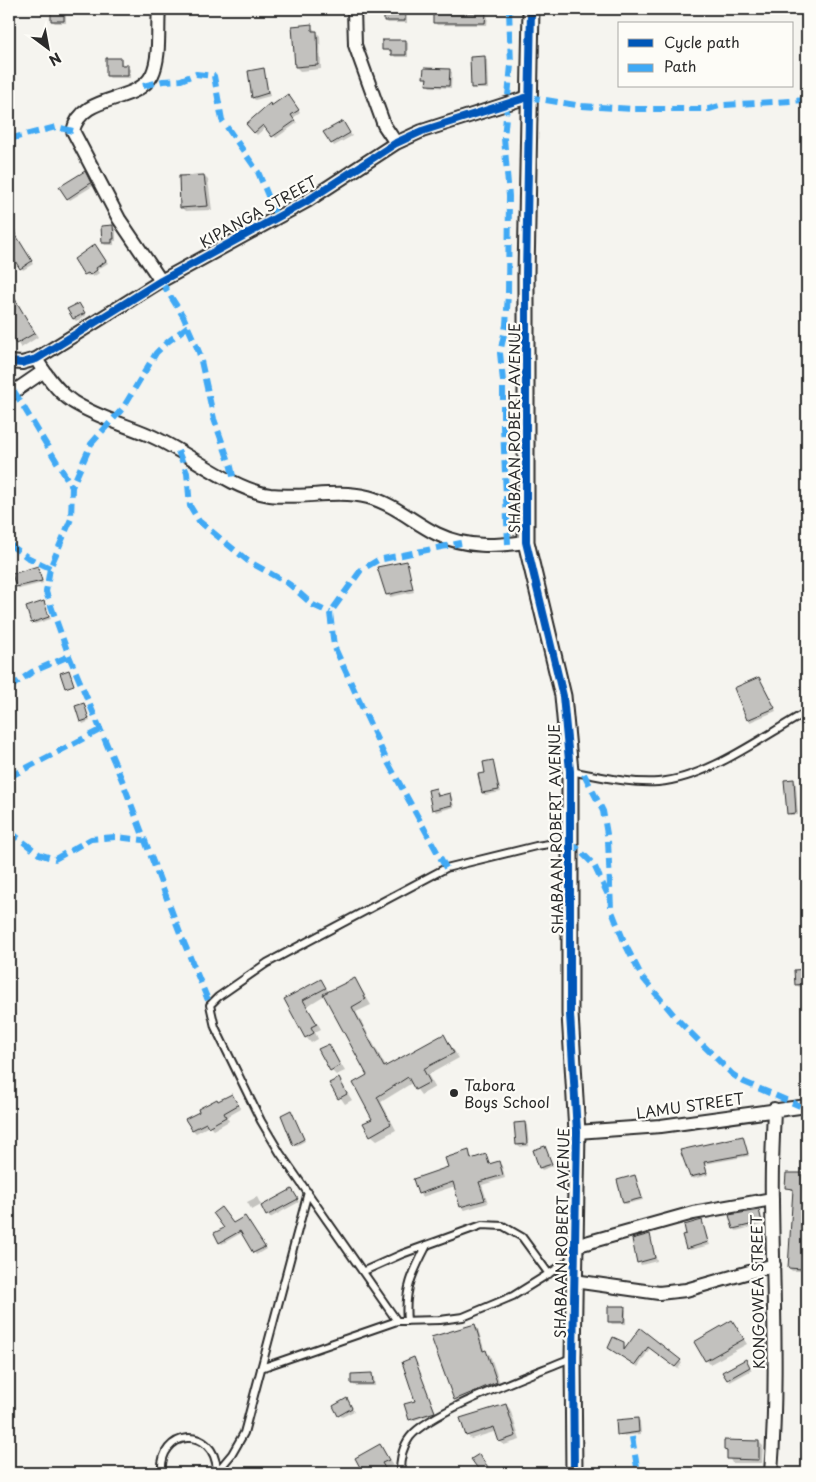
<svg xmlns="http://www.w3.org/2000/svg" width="816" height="1482" viewBox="0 0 816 1482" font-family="'Playpen Sans',sans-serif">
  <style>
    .shadow { fill: #0003 }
    .building { fill: #c2c1be; stroke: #2b2b2b }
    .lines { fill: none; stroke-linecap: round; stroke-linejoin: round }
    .service-casing { stroke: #2b2b2b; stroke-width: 10 }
    .minor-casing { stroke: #2b2b2b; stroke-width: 16 }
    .tertiary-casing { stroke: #2b2b2b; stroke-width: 19 }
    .service { stroke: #fdfcf7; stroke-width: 6 }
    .minor { stroke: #fdfcf7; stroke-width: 12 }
    .tertiary { stroke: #fdfcf7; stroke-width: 15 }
    .quiet { stroke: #3fa9f5; stroke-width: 6; stroke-dasharray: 12 6; stroke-linecap: butt }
    .cycleway-casing { stroke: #fdfcf7; stroke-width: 11 }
    .cycleway { stroke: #0057b8; stroke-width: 8 }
    .poi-dot { fill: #2b2b2b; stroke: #fdfcf7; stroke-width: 2 }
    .labels { text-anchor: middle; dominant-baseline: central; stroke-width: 4.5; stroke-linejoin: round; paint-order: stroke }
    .street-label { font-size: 15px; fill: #2b2b2b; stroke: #fdfcf7 }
    .poi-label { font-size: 15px; fill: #2b2b2b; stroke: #fdfcf7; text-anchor: start }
  </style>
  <rect width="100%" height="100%" fill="#f5f4ef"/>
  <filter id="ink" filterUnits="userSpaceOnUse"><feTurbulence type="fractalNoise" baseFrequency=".02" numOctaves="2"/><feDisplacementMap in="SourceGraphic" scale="10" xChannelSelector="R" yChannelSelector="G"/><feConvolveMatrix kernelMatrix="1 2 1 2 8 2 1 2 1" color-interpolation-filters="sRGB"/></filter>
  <g filter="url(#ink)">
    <path class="shadow" d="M52,9H66V23H55L52,21Z
      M385,9H455V12L485,14L488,17L487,25H437L435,23L434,9H407V23H388L385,20Z
      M311,26L320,36L321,69L300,71L296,67Z
      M405,41L408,43V57H395L392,52L383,50Z
      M484,58L487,60L488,89H474L472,87Z
      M121,59L123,66L130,69V78H110L107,76Z
      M263,70L270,96L255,100L253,98L249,72Z
      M449,70L452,72L451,88L430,87L428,85L425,77Z
      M291,98L300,113L293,118L297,123L276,138L266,127L257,135L247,124L270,105L272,107Z
      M345,125L352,136L334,146L325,132Z
      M87,175L93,186L70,200L68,198Z
      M204,176L208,180L212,210L185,211L181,207Z
      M9,219L17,233L15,234L33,264L23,270L9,248Z
      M102,227H113L116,230V241H114V245H105L103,243Z
      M98,248L108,263L97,270L99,273L93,277L91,275L88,276L85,274Z
      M9,292L38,337L21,348L9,331Z
      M81,307L86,316L76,321L74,319Z
      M803,446H807V470L805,468Z
      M406,562L414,592L390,597L387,595Z
      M38,568L43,583L19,589L17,586Z
      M44,603L51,619L35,624L32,622Z
      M807,654V671L804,655Z
      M759,678L776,711L750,722L748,720Z
      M83,705L90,721L83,724L81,721Z
      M493,761L501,792L485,795L483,793Z
      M794,781L796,783L798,815H790L788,813Z
      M436,789L440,797L449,794L452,797L454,807L436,812L434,809Z
      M807,970V986L799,987L796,984L795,971Z
      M355,979L371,1005L356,1012L386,1067L444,1036L459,1058L428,1075L435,1087L421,1095L412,1083L381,1102L396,1130L377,1140L371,1135L373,1119L368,1076L325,995L307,1006L321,1029L315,1032L318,1039L311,1043L306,1037L286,999L320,980L330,993Z
      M329,1045L345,1071L336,1075L331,1070Z
      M339,1080L352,1100L345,1104L331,1084Z
      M232,1096L241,1109L227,1117L229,1121L213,1130L209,1126L196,1133L193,1130L201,1112Z
      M292,1113L305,1141L296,1146L282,1116Z
      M524,1123L527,1125L529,1146L519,1147L517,1144Z
      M742,1137L749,1156L705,1164L708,1175L693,1179L691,1177L681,1151Z
      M545,1147L553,1166L542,1170L540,1168Z
      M469,1152L473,1159L485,1156L491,1165L498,1162L502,1166L505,1178L482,1185L488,1203L465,1210L461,1207L455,1186L422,1197L419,1193Z
      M787,1174L807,1175V1268H804V1271H792L789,1268L794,1191L787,1188Z
      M634,1176L643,1200L626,1204L624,1203Z
      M292,1190L299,1202L270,1218L262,1207Z
      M257,1197L261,1205L252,1210L247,1202Z
      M759,1211L764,1224L736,1231L734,1228Z
      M247,1219L266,1249L256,1255L243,1232L222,1244L220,1242L225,1228Z
      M701,1221L710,1245L690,1250L687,1248Z
      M649,1235L657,1261L641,1265L639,1262Z
      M624,1308L626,1310V1324H612L609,1321Z
      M732,1321L747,1344L710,1364L706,1360Z
      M474,1325L478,1329L485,1352L490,1355L501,1386L459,1403L455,1399Z
      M640,1330L682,1363L678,1369L650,1348L638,1367L612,1350L623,1343L626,1350Z
      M414,1359L436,1413L412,1421L410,1419L417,1401Z
      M746,1361L752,1370L730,1382L728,1379Z
      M372,1375L374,1377L375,1386H355L353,1384Z
      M347,1399L354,1411L342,1417L340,1415Z
      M506,1405L510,1409L520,1440L504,1445L500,1441L497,1431L471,1439L467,1435Z
      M637,1419L640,1421L641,1434L621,1436L618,1434Z
      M759,1442L763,1446L762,1463H732L725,1450Z
      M380,1445L393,1465L387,1469L389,1473H365Z
      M331,1470L334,1473H325Z"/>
    <path class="building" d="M51,9H64V21H51Z
      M384,9H405V21H384Z
      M433,9H442L443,13H486L485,23H433Z
      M312,24V31H317L318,65L295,67L292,26Z
      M382,40H406V55H391V50H382Z
      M485,56L486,87L471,88L470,57Z
      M106,58H121V65H128V76H106Z
      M264,68L268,93L252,98L248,71Z
      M424,68L450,69L449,86L426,85L427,78H423Z
      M288,94L299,110L291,115L295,121L272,137L263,125L254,133L246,124L270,103L271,106Z
      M343,121L350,133L331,144L323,132Z
      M85,171L91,183L67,199L59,187Z
      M204,175L208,206L180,208L179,176Z
      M9,224L32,261L20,269L9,251Z
      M113,225L114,239H112V243H102L101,226Z
      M95,244L106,261L96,268L97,270L90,275L88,273L84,275L74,259Z
      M9,289L35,333L16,344L9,333Z
      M79,303L85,313L73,319L67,309Z
      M407,561L413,589L386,595L377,567Z
      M38,566L42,581L16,587L12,574Z
      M44,601L49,617L31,623L26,607Z
      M69,670L74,685L65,688L60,673Z
      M759,677L775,708L747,720L734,688Z
      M84,703L89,719L80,722L75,706Z
      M493,760L499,790L482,793L478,774L485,773L483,762Z
      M794,779L796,813L787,814L784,780Z
      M436,788L438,796L450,793L452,805L432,810L428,790Z
      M807,969V984L795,985L794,970Z
      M355,978L366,999L352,1007L384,1067L444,1034L454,1053L423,1069L430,1082L415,1090L408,1077L377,1097L391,1124L370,1136L363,1123L372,1119L353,1083L367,1075L323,994Z
      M321,979L326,988L303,1000L317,1024L311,1027L314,1033L305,1038L284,999Z
      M329,1044L340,1065L330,1071L318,1049Z
      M339,1078L347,1094L338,1099L329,1083Z
      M232,1094L238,1105L224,1113L226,1117L208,1127L206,1123L192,1130L185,1119L199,1112L198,1109L217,1099L218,1101Z
      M291,1110L304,1139L293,1145L281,1115Z
      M525,1122L527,1144L516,1145L514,1123Z
      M743,1136L748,1154L704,1162L707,1173L690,1177L680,1150Z
      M545,1146L552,1164L539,1168L533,1150Z
      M469,1150L471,1159L486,1154L489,1164L499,1161L503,1175L479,1182L485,1200L460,1207L453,1182L418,1194L413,1179L448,1167L445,1158Z
      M786,1173H807V1266H802V1269L788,1268L793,1189L785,1188Z
      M635,1175L642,1198L623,1203L617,1180Z
      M292,1189L298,1199L266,1216L261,1206Z
      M221,1207L233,1223L245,1216L265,1247L253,1253L240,1231L219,1243L214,1233L224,1228L213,1213Z
      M759,1210L762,1222L733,1229L729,1215Z
      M702,1220L708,1242L686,1249L682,1235L686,1234L684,1225Z
      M650,1234L655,1258L637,1263L632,1239Z
      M608,1306H625L624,1322H608Z
      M732,1320L744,1339L705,1361L694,1342Z
      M475,1324L483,1351L486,1350L497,1382L454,1400L431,1337Z
      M640,1328L681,1360L675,1367L648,1347L635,1365L608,1348L613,1337L624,1342V1350Z
      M414,1357L435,1412L409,1420L404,1404L415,1401L402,1362Z
      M746,1359L750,1367L727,1380L722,1372Z
      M372,1373L373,1384H351V1374Z
      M347,1398L352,1408L338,1416L333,1406Z
      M506,1404L516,1436L499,1442L494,1427L466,1436L460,1418Z
      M638,1418L639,1432L617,1435L616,1420Z
      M724,1440L759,1441V1460L727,1459V1451L724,1450Z
      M380,1444L389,1460L382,1463L388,1473H363L355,1458Z
      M479,1454L492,1473H481L471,1459Z"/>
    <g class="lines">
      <g class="service-casing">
        <path id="service" d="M570,771C598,776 630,784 658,782C709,778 763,736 807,712
          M364,1271L402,1254L482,1225L503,1226L522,1237L549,1274
          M397,1321L280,1153L261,1121L215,1027L210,1005L218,997L267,963L446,868L536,846L569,841
          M407,1321C404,1289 413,1272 427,1245
          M261,1368L397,1321L440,1320L463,1317L513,1296L574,1258
          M162,1473C158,1430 214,1424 217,1470
          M216,1473L232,1454L244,1433L308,1192
          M400,1473C400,1461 402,1447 410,1437C431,1410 536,1373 571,1358"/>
      </g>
      <g class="minor-casing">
        <path id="minor" d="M159,9C157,29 161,56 152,75C136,105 82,92 73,131L119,219L161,281
          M354,9L355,45L384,125L396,143
          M36,359C46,375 57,391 73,402C97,417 123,424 149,435C187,451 230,489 270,495C303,499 335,489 368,497C394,504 413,522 437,534C466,548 496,546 526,542
          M9,362L22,363L36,359L161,281L307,201L396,143L422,131L528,97
          M9,395L44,371
          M577,1132L661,1126L807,1106
          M575,1246L693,1213L772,1199
          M574,1281L659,1293L686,1290L774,1265
          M771,1473C778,1382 773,1292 772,1200C771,1170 773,1140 774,1109"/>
      </g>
      <g class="tertiary-casing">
        <path id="tertiary" d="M531,9L526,274V542L563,696L570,771V1014L577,1132L573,1357L574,1473"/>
      </g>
      <use href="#service" class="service"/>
      <use href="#minor" class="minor"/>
      <use href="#tertiary" class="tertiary"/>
      <path class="quiet" d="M143,86L163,81L181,80L196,74L214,76L222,120L258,172L277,217
        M528,97L582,106L634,109H709L723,105L807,100
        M9,139L56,127L73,131
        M161,281L183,316L199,352L214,419L231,467L234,481
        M188,326L165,344L156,353L123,408L91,444L72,487L71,519L50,568L46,592L69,656L122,780L180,933L210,1005
        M14,391L72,487
        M178,451L187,473L190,506L199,521L248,561L289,584L313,605L330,613
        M9,544L27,557L50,568
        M508,544L503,426V381L500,353L506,325L508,294L509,196L504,138L511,65L509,9
        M9,688L32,672L69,656
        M584,774L603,811L608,840L611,909L625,944L642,977L678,1020L732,1074L744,1082L800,1106
        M9,777L100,730
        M9,831L39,854L55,859L91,839L116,837L143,840
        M570,841L594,865L608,895
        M446,868L386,759L334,646L330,613L361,570L378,560L461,543
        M632,1437L638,1473"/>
      <g class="cycleway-casing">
        <path id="cycleway" d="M531,9L526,274V542L563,696L570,771V1014L577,1132L573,1357L574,1473
          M9,362L22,363L36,359L161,281L307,201L396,143L422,131L528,97"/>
      </g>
      <use href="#cycleway" class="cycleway"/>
    </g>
  </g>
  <circle class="poi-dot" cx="454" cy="1093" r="5"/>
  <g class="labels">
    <g class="street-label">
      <text transform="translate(258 211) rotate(-29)">KIPANGA STREET</text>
      <text transform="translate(513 428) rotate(-90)">SHABAAN ROBERT AVENUE</text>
      <text transform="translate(555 829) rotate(-91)">SHABAAN ROBERT AVENUE</text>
      <text transform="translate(690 1105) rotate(-8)">LAMU STREET</text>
      <text transform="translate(561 1233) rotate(-89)">SHABAAN ROBERT AVENUE</text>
      <text transform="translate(757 1292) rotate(-91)">KONGOWEA STREET</text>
    </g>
    <g class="poi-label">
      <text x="464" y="1084">Tabora<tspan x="464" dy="17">Boys School</tspan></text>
    </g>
  </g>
  <rect width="816" height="1482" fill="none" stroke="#fdfcf7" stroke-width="30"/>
  <rect x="15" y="15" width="786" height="1452" fill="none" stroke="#2b2b2b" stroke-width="2" filter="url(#ink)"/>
  <rect x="618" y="22" width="175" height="65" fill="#fdfcf7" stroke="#a9a8a5"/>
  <rect x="628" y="39" width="25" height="8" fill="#0057b8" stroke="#a9a8a5"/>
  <text x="664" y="48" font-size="15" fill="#2b2b2b">Cycle path</text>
  <rect x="628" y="64" width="25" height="8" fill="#3fa9f5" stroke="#a9a8a5"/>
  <text x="664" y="72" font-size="15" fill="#2b2b2b">Path</text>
  <g transform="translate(48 48) rotate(148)" stroke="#fdfcf7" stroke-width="4" paint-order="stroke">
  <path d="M0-4L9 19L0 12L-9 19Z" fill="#2b2b2b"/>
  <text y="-8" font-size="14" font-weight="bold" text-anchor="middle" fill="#2b2b2b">N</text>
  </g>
</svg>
